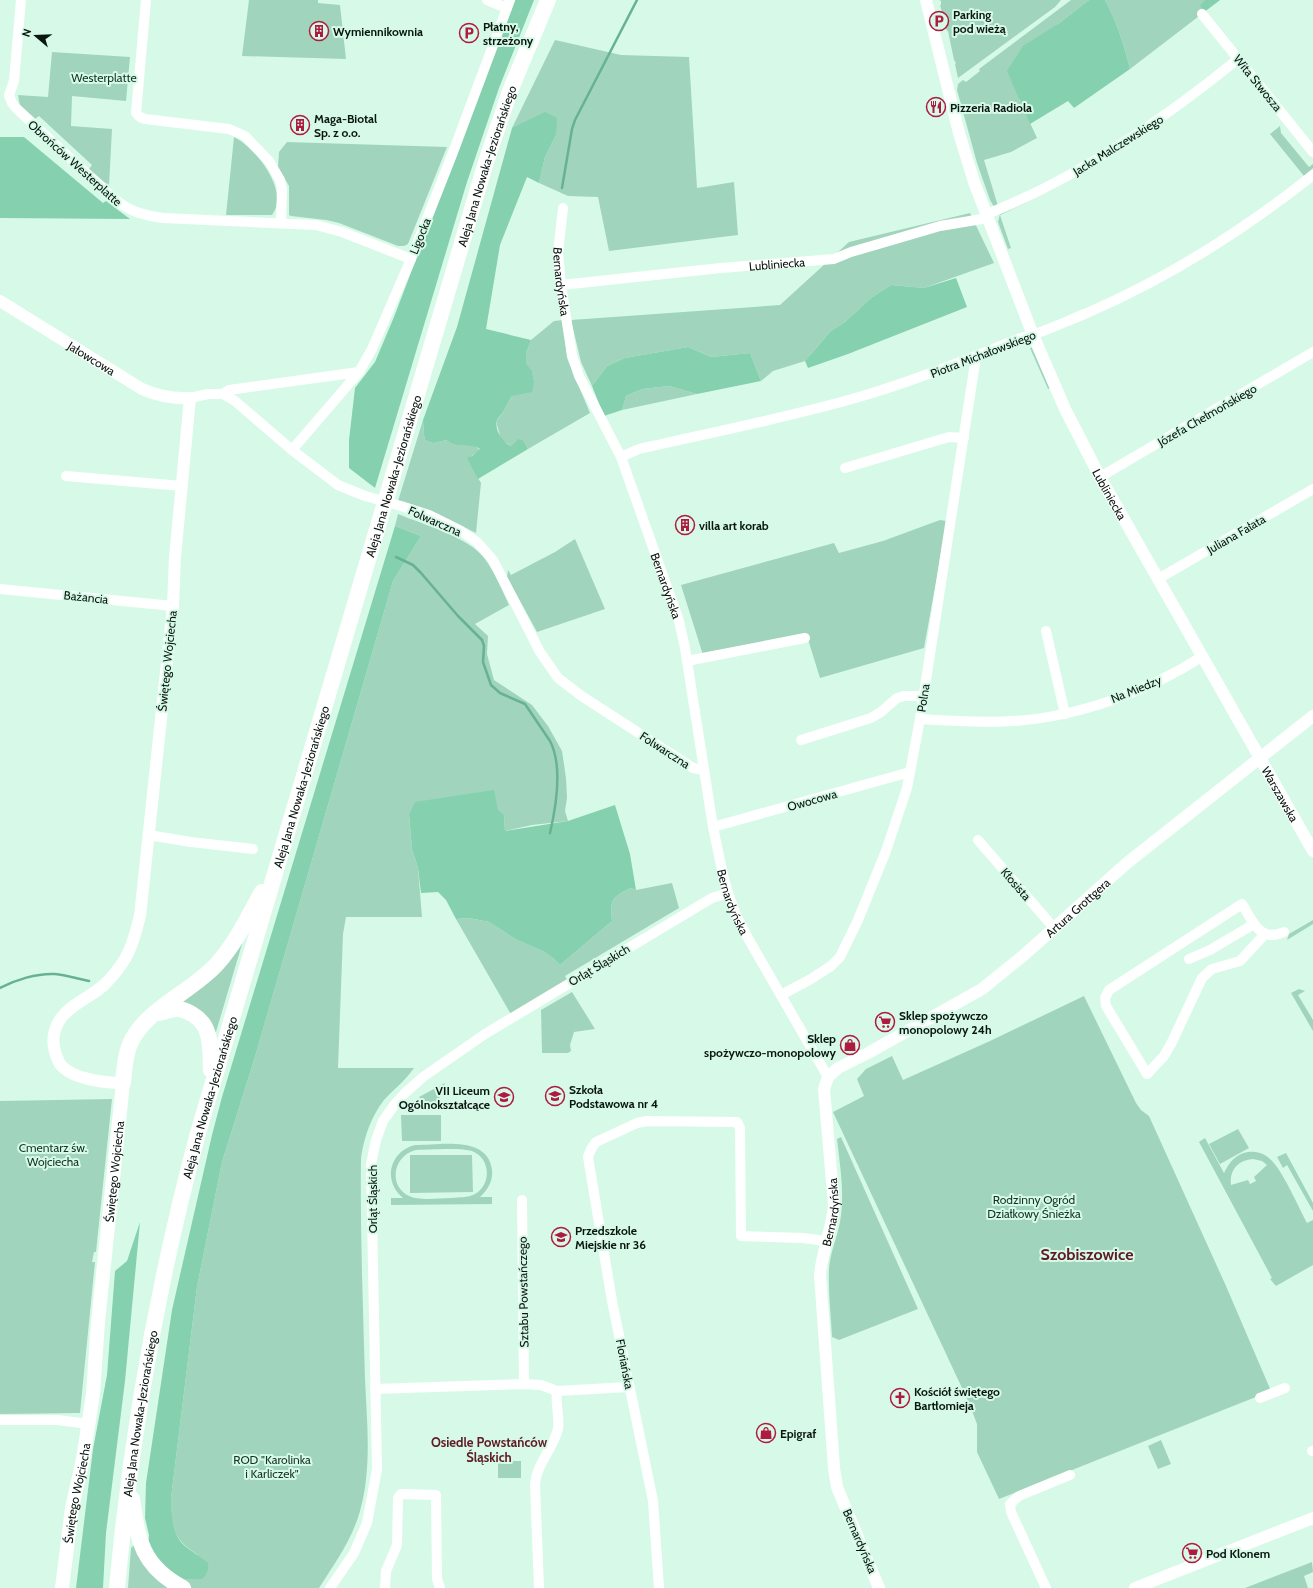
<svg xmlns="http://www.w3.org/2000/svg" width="1313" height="1588" viewBox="0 0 1313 1588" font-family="Cabin,sans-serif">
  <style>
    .green { fill: #a1d4bc; fill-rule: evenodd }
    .forest { fill: #85d0ae }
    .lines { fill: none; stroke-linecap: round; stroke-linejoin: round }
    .stream { stroke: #67b291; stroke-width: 2.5 }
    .minor { stroke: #fff; stroke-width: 10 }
    .tertiary { stroke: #fff; stroke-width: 12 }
    .secondary { stroke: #fff; stroke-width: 14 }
    .primary { stroke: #fff; stroke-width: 16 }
    .labels { text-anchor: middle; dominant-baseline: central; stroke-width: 4; stroke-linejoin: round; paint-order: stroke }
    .poi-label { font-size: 12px; font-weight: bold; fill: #0a1610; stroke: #d7fae8; text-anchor: start }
    .park-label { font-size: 12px; fill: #113426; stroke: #d7fae8 }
    .street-label { font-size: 12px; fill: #0a1610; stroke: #d7fae8 }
    .neighbourhood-label { font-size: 13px; font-weight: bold; fill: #601b27; stroke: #d7fae8 }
    .district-label { font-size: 16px; font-weight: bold; fill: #601b27; stroke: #d7fae8 }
  </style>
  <rect width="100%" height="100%" fill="#d7fae8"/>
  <path class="green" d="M249,0H318V3L340,5L346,59L242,56Z
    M939,0H1061L1055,7L958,78L955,64L956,63L954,60L948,31H947L940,5H941V1Z
    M1071,0H1089L1058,24L1019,99L1037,138L1011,152L984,160L998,206L994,207L990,200L977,163L957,90L958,84L963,80L966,82L980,71L979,69Z
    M1105,0H1220L1130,69C1124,45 1117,22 1105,0Z
    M555,40L621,55L689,57L697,188L734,182L738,235L609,251L598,197L568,196L539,183L545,157L556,135L512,128Z
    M52,52L130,57L126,101L72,96L71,126L112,129L109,186L89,169L92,165L39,116L35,119L20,106L18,95L48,97Z
    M1280,126L1281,133L1309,167L1313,164V168L1304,176L1270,134Z
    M234,137C256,148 290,191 272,215H226Z
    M287,142L447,147L408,244L404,246H398L339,223L326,220L291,216L289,215V186L278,167L279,152Z
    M1030,201L1000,215L1011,248L1008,249L998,222L1000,214Z
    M970,213L994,263L924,288L891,285L871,298L845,322L831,331L805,361L773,371L761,381L750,353L711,357L688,347L625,358L607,366L592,386L581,362L571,320L780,305L849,242Z
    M563,320L567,358L590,413L528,449L524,441L511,446L501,439L497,425V420L502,414L512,396L534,381L532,372L526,363V353L531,340L554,321Z
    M1033,347L1051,388L1048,389L1030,348Z
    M669,386L697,394L622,410L626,396L642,389Z
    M423,420L424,435L425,440L433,443L447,440L464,445H473L480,450L467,459L481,483L476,533L438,514L398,501Z
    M398,514C424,525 469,537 485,559C495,573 502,590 509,605L475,624L488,636L487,654L494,680L532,705L548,726L562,751L566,778L567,798L565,811L568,821L532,825L505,831L504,815L409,816L412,849L418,868L422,917H346L343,934L338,1068H414C406,1080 394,1089 384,1100C371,1117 364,1137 361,1158C360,1231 363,1305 365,1379C367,1423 372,1468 360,1511C352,1540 335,1563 319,1588H183L146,1547L198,1555C172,1538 172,1529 171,1498L197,1287L222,1162L254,1060L393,581L421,536L395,526Z
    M940,520L947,521L924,648L820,678L806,633L703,655L681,585L834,543L839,553L883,541Z
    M575,539L605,609L537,632L507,577L508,570L511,575L555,552Z
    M672,883L679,908L565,976L569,983L513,1018L456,919L469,918L489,922L517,940L543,951L553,958L560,965L612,921C610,900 611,897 631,888L636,890Z
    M1313,920V924L1287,940L1289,934Z
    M245,934L216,1032L215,1033L174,1002Z
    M1299,989L1305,991L1298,995L1313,1020V1031L1291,993Z
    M572,992L595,1029L574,1032L570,1045L571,1051L568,1053H542L541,1010Z
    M1084,996L1136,1103L1141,1110L1149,1116L1226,1286L1271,1391L999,1499L977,1452V1424L969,1403L833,1112L864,1096L857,1079L866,1069L892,1056L903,1080L990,1041Z
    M445,1083L435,1110L425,1104L419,1097Z
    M112,1099L96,1252H94L92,1262H95L80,1413L0,1414V1101Z
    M401,1115H441V1141H402Z
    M1238,1129L1249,1148L1220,1164L1209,1144Z
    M841,1137L918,1309L839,1340L832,1337C831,1315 828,1292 829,1269C830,1253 837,1238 840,1222C845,1194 840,1166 837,1139Z
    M1205,1138L1224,1173C1229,1163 1235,1154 1248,1152C1256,1151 1264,1153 1270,1159C1282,1169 1299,1208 1307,1223L1313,1220V1265L1276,1286L1270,1279L1272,1278L1199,1142ZM1253,1159L1262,1161L1267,1165L1254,1177L1256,1181L1250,1184L1248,1180L1231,1185C1229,1170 1238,1160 1253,1159Z
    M415,1145C440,1145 488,1135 492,1170C493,1181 488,1190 480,1197H492V1204L391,1205V1198H403C382,1181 390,1151 415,1145ZM416,1150C429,1150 463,1147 474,1152C491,1160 491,1185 475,1194C468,1198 459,1197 451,1198C438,1198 420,1201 409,1196C387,1185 394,1155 416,1150Z
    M1286,1153L1313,1203V1211L1287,1165L1283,1168L1277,1157Z
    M410,1155H472L473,1192L410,1193Z
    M1161,1440L1171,1464L1158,1469L1148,1446Z
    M498,1461H521V1478H498Z
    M133,1546H135L174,1588H128L131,1548Z
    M1312,1562L1313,1572L1304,1576L1308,1588H1245Z"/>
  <path class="forest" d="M515,0H534L499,88L467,182L375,488L349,468V440L355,388L375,362L394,317Z
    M1089,0H1105C1117,22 1124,45 1130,69L1074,108L1068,101L1030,124L1007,71L1023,46L1058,24Z
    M1205,0H1220L1205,11L1200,6Z
    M545,112L557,118L556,135L545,157L539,183L527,177L500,245L486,329L531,340L526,353V363L532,371L534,381L532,392L512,396C509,401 506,407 503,412C502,415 498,417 497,420C494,430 503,442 511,446L515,443L518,439L524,441L528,449L478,479L467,459L468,457L472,456L480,449C468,442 458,449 447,440L433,443L425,440L424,435L423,420L457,327L512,128Z
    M0,137H24L103,203L106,201L130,219L0,218Z
    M956,278L967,307L848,354L808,368L805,361L831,331L845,322L871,298L891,285L924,288Z
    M688,347L711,357L750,353L761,381L697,394L669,386L642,389L626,396L622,410L604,416L592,386L607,366L625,358Z
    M395,526L421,536L393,581L254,1060L222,1162L197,1287L171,1498C172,1515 171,1534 185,1546C192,1552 201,1557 208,1563C209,1570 207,1575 202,1579H183L162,1567L148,1545L149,1535L145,1518L146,1483L172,1310L212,1135L222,1097Z
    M494,790L498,810L504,815L505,831L568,821L615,805L630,854L636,890L631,888C611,897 610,900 612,921L560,965L553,958L543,951L517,940L489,922L469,918L456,919L446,900L438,892L421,893L418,868L412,849L409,815L415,802Z
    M140,1222L125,1381L106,1533L103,1588H76L93,1449L107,1375L115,1271L127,1261Z"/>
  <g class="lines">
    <path class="stream" d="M562,188L572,129L575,120L637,0
      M396,557L413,565L421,573L458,616L482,640L484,646L483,662L491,685L500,693L525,704L550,741C563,766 556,807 550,833
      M0,988C15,980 37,973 55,974C66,975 78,979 89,981"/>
    <g class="minor">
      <path d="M146,0L136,113L140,117L145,119L229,129L245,136L269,161L280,180L282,189L281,223"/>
      <path d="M487,0L507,8"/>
      <path d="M1202,14L1313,152"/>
      <path d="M9,95L12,103L16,108L111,196C128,211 141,215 163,218L316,225L342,232L411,259"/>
      <path d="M9,95L14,81L21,0"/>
      <path id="s1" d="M563,208L558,253L561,285L572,355L579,376L621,457L679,621L685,648L713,827L723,875L728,893L736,915L749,940L828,1077"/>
      <path d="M987,214C1078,178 1162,121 1238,59"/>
      <path id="s2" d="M561,285L721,268L834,259L851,252L940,226L982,219L988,217"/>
      <path d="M223,394L229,390L359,372"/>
      <path d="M190,398L208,394H223L235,401L292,450L338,485L365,496L401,506L429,515L461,531L477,542L493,560L540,652L558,678L583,697L693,768L704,770"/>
      <path d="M292,450L359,372L372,349L411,259L452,155L510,0"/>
      <path d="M621,457L639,449C712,432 787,418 859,397C914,381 967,359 1021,338C1028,335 1036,334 1043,331C1057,326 1072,319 1087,313C1168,278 1244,230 1313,175"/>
      <path d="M845,468L949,437L964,438"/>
      <path d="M66,476L182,486"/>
      <path d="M1100,477L1313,352"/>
      <path d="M1158,579L1313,489"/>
      <path d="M0,589L173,606"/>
      <path d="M1046,631L1065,714"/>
      <path d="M687,661L805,638"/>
      <path d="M920,719C951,721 983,723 1014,721C1078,717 1149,691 1203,656"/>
      <path d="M801,740L871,718L881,712L897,698L904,696H923"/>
      <path d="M713,827L910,772"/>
      <path d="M148,835L191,842L253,849"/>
      <path d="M978,840L1054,928"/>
      <path d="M1265,934L1240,961L1212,969L1202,978L1171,1044L1164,1056L1147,1074L1106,1006L1105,998L1109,990L1242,904C1253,921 1259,943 1284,932"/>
      <path d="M1189,959L1210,950L1254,924"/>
      <path d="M781,995L811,979L831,966L840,957L858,920L886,851L907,788L920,719L975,363L973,358"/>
      <path d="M522,1200L524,1384"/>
      <path d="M375,1389L524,1384L541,1385L557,1391"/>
      <path d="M1260,1398L1285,1388"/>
      <path d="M0,1420H57L89,1424"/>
      <path d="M1312,1451H1313"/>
      <path d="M330,1588L354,1553L367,1523L377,1469L371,1164L376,1140L383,1121L395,1104L405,1093L423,1077L485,1034L712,898L728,893"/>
      <path d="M385,1588L386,1571L397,1545L398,1498L401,1494L436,1495L437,1579L440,1588"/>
      <path d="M539,1588L535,1484C537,1463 553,1449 558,1429C560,1417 555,1403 557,1391L629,1387"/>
      <path d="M659,1588L653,1501L612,1301L588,1157L591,1149L596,1142L637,1123L647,1121L737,1122L740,1128L741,1236L803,1238L826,1241"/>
      <path d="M1046,1588L1011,1512L1010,1504L1019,1496L1070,1475"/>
    </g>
    <g class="tertiary">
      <path id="s3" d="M926,0L959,133L974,182L1033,335L1065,409L1100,477L1313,851"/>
      <path id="s4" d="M0,301L142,389C158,396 172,399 190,398L175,557L173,606L140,916C135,935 131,953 118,969C114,975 109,980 104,985C91,997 72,1003 61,1018C55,1026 52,1038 54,1047C55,1053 57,1059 60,1064C71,1079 105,1083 123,1083"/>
      <path id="s5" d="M879,1588L844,1504L837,1487L834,1468L820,1275C822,1251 832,1229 834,1205L824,1089L828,1077L838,1068L870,1052L982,989L1024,955L1127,863L1313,716"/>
      <path d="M1135,1588L1313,1518"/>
    </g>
    <path class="secondary" id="s6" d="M62,1588L72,1508L83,1459L93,1394L98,1322L123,1083"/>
    <g class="primary">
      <path d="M158,1013C164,1012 171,1009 177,1009C182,1009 187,1011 192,1014C213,1026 210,1049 211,1070"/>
      <path d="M123,1083C124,1070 125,1056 130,1044C145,1009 192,992 217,964C236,943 248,917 262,892"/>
      <path d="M132,1499C138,1541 142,1566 183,1588"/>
      <path id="s7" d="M117,1588C131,1434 158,1282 198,1133L486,162L510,91L548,0"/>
    </g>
  </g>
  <defs>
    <g id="parking-ring" transform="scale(1)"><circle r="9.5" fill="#d7fae8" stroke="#ae1a40" stroke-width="1.5"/><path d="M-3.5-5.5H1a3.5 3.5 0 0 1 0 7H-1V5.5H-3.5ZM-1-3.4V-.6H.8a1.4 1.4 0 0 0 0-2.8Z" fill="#ae1a40"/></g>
    <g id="building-ring" transform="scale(1)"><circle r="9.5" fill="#d7fae8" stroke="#ae1a40" stroke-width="1.5"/><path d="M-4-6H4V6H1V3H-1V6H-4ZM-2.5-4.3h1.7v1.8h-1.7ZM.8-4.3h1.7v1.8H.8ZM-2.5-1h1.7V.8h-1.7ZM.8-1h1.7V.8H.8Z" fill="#ae1a40"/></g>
    <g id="restaurant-ring" transform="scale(1)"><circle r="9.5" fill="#d7fae8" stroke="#ae1a40" stroke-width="1.5"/><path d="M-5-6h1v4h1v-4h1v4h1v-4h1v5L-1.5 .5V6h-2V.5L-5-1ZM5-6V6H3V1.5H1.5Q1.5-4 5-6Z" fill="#ae1a40"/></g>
    <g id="supermarket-ring" transform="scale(1)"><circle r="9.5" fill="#d7fae8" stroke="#ae1a40" stroke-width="1.5"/><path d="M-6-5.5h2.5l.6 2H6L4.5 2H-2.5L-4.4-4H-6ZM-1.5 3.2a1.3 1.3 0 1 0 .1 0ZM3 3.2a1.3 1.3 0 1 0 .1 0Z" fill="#ae1a40"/></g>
    <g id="shop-ring" transform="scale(1)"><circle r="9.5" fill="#d7fae8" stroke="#ae1a40" stroke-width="1.5"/><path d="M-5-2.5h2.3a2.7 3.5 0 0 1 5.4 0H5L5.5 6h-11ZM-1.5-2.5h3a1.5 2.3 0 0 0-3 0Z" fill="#ae1a40"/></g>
    <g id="school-ring" transform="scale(1)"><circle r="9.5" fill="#d7fae8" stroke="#ae1a40" stroke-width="1.5"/><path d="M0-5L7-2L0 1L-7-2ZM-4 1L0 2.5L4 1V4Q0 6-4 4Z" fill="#ae1a40"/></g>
    <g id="church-ring" transform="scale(1)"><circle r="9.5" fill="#d7fae8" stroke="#ae1a40" stroke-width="1.5"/><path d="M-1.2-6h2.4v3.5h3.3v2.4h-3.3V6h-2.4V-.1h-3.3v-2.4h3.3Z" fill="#ae1a40"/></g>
  </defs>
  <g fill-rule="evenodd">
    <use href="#parking-ring" x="939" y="21"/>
    <use href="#building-ring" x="319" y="31"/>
    <use href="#parking-ring" x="469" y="33"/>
    <use href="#restaurant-ring" x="936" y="107"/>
    <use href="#building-ring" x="300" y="125"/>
    <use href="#building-ring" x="685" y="525"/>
    <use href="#supermarket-ring" x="885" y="1022"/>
    <use href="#shop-ring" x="850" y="1045"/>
    <use href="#school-ring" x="555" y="1096"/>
    <use href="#school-ring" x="504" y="1097"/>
    <use href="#school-ring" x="561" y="1237"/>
    <use href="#church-ring" x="900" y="1398"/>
    <use href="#shop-ring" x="766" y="1433"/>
    <use href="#supermarket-ring" x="1192" y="1553"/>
  </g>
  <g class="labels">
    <g class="poi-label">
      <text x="953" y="14">Parking<tspan x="953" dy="14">pod wieżą</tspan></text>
      <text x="483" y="26">Płatny,<tspan x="483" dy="14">strzeżony</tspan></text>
      <text x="333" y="31">Wymiennikownia</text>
      <text x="950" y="107">Pizzeria Radiola</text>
      <text x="314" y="118">Maga-Biotal<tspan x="314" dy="14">Sp. z o.o.</tspan></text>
      <text x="699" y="525">villa art korab</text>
      <text x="899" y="1015">Sklep spożywczo<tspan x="899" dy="14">monopolowy 24h</tspan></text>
      <text x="836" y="1038" text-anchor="end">Sklep<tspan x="836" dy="14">spożywczo-monopolowy</tspan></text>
      <text x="569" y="1089">Szkoła<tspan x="569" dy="14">Podstawowa nr 4</tspan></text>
      <text x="490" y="1090" text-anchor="end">VII Liceum<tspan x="490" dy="14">Ogólnokształcące</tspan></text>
      <text x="575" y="1230">Przedszkole<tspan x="575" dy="14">Miejskie nr 36</tspan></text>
      <text x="914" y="1391">Kościół świętego<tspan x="914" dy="14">Bartłomieja</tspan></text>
      <text x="780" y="1433">Epigraf</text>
      <text x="1206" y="1553">Pod Klonem</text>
    </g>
    <g class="park-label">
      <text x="104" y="77">Westerplatte</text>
      <text x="53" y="1147">Cmentarz św.<tspan x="53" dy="14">Wojciecha</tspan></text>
      <text x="1034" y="1199">Rodzinny Ogród<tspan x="1034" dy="14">Działkowy Śnieżka</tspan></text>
      <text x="272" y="1459">ROD "Karolinka<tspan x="272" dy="14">i Karliczek"</tspan></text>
    </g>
    <g class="street-label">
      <text transform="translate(1258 83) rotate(51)">Wita Stwosza</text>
      <text transform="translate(1118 145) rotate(-32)">Jacka Malczewskiego</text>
      <text transform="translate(75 163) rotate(42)">Obrońców Westerplatte</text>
      <text stroke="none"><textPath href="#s7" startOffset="1472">Aleja Jana Nowaka-Jeziorańskiego</textPath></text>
      <text transform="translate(420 236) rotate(-68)">Ligocka</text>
      <text stroke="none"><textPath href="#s2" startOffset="217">Lubliniecka</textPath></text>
      <text stroke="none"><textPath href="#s1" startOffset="74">Bernardyńska</textPath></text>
      <text transform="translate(983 354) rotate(-21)">Piotra Michałowskiego</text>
      <text stroke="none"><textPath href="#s4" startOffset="108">Jałowcowa</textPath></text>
      <text transform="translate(1207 415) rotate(-30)">Józefa Chełmońskiego</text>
      <text stroke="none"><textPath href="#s7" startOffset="1148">Aleja Jana Nowaka-Jeziorańskiego</textPath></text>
      <text stroke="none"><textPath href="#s3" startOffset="529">Lubliniecka</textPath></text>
      <text transform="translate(435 521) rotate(24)">Folwarczna</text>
      <text transform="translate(1236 534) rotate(-30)">Juliana Fałata</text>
      <text stroke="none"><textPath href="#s1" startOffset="398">Bernardyńska</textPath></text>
      <text transform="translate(86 597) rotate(6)">Bażancia</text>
      <text transform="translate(167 661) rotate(-84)">Świętego Wojciecha</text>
      <text transform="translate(1136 689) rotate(-22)">Na Miedzy</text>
      <text transform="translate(923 698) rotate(-81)">Polna</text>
      <text transform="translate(665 750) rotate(33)">Folwarczna</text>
      <text stroke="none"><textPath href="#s7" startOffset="824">Aleja Jana Nowaka-Jeziorańskiego</textPath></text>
      <text stroke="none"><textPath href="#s3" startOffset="874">Warszawska</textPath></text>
      <text transform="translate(812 800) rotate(-16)">Owocowa</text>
      <text transform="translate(1016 884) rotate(49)">Kłosista</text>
      <text stroke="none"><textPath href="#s1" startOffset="722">Bernardyńska</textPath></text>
      <text stroke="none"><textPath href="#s5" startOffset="826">Artura Grottgera</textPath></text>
      <text transform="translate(599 965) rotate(-31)">Orląt Śląskich</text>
      <text stroke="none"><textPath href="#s7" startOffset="500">Aleja Jana Nowaka-Jeziorańskiego</textPath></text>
      <text stroke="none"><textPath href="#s6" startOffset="420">Świętego Wojciecha</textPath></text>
      <text transform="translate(372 1199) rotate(-90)">Orląt Śląskich</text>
      <text stroke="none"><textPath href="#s5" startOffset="386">Bernardyńska</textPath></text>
      <text transform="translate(523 1292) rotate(-91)">Sztabu Powstańczego</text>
      <text transform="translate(625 1364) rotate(79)">Floriańska</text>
      <text stroke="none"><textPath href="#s7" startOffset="176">Aleja Jana Nowaka-Jeziorańskiego</textPath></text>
      <text stroke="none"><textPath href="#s6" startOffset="96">Świętego Wojciecha</textPath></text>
      <text transform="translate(860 1541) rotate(67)">Bernardyńska</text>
    </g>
    <g class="neighbourhood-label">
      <text x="489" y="1442">Osiedle Powstańców<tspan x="489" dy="15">Śląskich</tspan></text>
    </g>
    <g class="district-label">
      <text x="1087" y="1254">Szobiszowice</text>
    </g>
  </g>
  <g transform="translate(36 36) rotate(289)" stroke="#d7fae8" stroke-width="3" paint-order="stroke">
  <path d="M0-3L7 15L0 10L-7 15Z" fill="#0a1610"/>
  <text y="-6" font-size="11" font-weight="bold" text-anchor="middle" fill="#0a1610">N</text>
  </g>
</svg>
